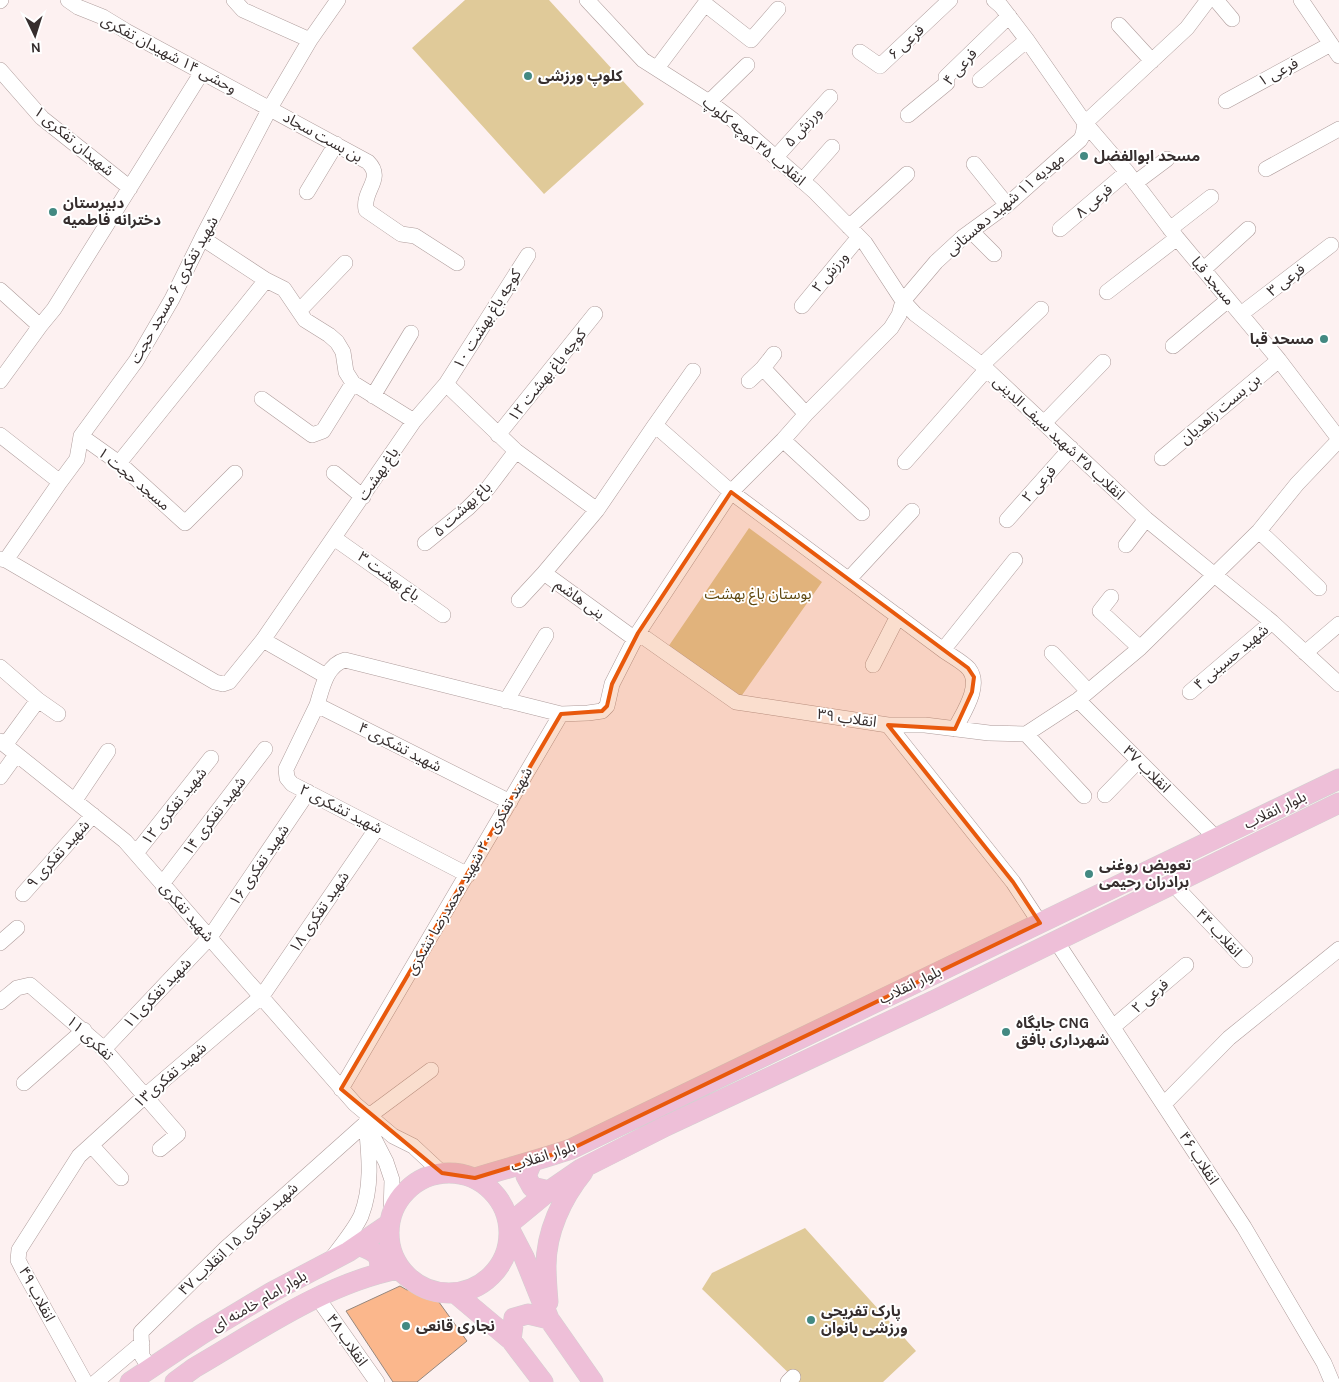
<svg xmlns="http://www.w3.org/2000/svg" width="1339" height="1382" viewBox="0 0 1339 1382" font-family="Karla,'Noto Sans Arabic',sans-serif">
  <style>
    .green { fill: #e0ca99 }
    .building { fill: #fbb78c; stroke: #95877e }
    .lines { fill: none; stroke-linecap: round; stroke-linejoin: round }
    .minor-casing { stroke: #ae9c9b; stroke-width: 16 }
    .major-casing { stroke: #d3d1d1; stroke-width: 21 }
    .minor { stroke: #fff; stroke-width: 15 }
    .major { stroke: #eebfd8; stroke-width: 20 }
    .marked { fill: #e8590c; fill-opacity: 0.2; stroke: #e8590c; stroke-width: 4; stroke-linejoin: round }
    .poi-dot { fill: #438982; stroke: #fff; stroke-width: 2 }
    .labels { text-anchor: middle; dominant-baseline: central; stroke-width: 4; stroke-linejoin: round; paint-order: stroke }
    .street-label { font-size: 15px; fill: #362e2e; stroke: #fff }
    .poi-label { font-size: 15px; font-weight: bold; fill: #362e2e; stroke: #fff; text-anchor: start }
    .park-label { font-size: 15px; fill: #5e4810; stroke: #fff }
  </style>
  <rect width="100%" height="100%" fill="#fdf1f1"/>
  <path class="green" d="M465,0H549L644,104L544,194L412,48Z
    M749,528L822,582L740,698L668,647Z
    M805,1228L916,1351L883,1382H798L702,1289L712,1273Z"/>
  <path class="building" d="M400,1286L407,1290L411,1289L436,1298L467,1341L417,1382H393L346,1311Z"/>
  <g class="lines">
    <g class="minor-casing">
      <path id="minor" d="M68,0L78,7L103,17L126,31L368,162C385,179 362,190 366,210L401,234L415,236L457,263
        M234,0L243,10L310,40
        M587,0L643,60L709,102L733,120L814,191L865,243L903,301L915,314L982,365L1146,519L1272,622L1339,684
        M994,0L1001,6L1027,40L1085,123L1127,172L1177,238L1279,360L1339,439
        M1216,0L1232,19
        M1301,0L1339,56
        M0,1L1,0
        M1119,25L1152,61
        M860,52L880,66L950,0
        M657,68L705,4L751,40L778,9
        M0,70L42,118L130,188
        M980,80L1027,40
        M1226,101L1331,44
        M709,102L747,65
        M908,115L947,83L946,77L1009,16
        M776,157L830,97
        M974,164L1007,205
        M1266,169L1339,129
        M802,181L832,147
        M1135,183L1167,159
        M307,192L336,144
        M849,227L907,174
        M1060,229L1127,172
        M1170,229L1211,197
        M971,231L994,254
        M202,238L266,280L284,289L305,320L329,335L337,342L343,352L346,372L353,383L414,421
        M1204,269L1248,229
        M0,290L40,326
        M1107,292L1177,238
        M802,306L859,237
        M299,311L345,263
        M1241,314L1331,245
        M1173,346L1228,300
        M982,365L1041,309
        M763,368L774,354
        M0,381L40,326L54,309L202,72
        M749,381L763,368L806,414
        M446,384L528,255
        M373,396L411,333
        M262,399L312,435L323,431L353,383
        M1044,423L1103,362
        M655,425L693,371
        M0,435L60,482
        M498,435L595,314
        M81,436L119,463L185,523L235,473
        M783,440L862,513
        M1162,458L1279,360
        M905,462L986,370
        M119,463L266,280
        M334,473L363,497
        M1007,520L1071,448
        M1259,531L1319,588
        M334,538L443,615
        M425,543L468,508L488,488L516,451
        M1126,545L1146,519
        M0,559L6,560L60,482L77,459L81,436L136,361L172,299L202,238L270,108L310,40L338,0
        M6,560L215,682L223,684L229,682L263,640L414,421L446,384L516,451L597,510
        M849,579L912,511
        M1111,597L1100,611L1140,648
        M519,600L544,573
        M638,633L736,702L888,725H925L989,733L1026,734L1078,700L1140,648L1259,531L1297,484L1339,440
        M635,639L544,573L597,510L655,425L731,492L943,650L1015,560
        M263,640L326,676
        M943,650C951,656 963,662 969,669C982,686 963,713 955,729
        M1052,653L1088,691
        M1305,653L1339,624
        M873,665L898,616
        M0,667L38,700L58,714
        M1190,692L1272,622
        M1078,700L1216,838
        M506,701L546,635
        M317,705L286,769L287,778L292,784L468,875
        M888,725L1013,882L1040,923
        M1026,734L1084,796
        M0,741L125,841L355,1104L393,1136L413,1146L442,1173
        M5,745L38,700
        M0,777L16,755
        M1105,795L1138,761
        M75,800L108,751
        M510,802L317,705C322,689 326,665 345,660L561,714
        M136,853L211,758
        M162,884L265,749
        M1173,884L1245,960
        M23,894L93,815
        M1056,941L1244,1227L1324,1363L1332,1382
        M0,943L17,928
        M0,1002L17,988L30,985L104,1049L178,1134L160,1149
        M1113,1027L1186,965
        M104,1049L210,937L308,792
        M24,1083L84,1030
        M341,1089L561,714L588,713L602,711L607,706L612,684L638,633L731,492L783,440L806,414L891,328L899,315L903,301L936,262L963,237L1007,205L1080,140L1083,135L1085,123L1187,28L1208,0
        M1164,1104L1229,1038L1339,949
        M369,1116L431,1070
        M369,1129L386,1162L392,1180L391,1214
        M92,1146L121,1178
        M330,1261C340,1247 354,1231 361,1216C373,1186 369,1154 366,1123
        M317,1297L377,1382
        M150,1368L142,1356L141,1332L226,1248L366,1123
        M85,1382L22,1268L18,1260L19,1250L79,1156L145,1096L262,996L377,828
        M96,1382L142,1343
        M788,1382L793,1377"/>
    </g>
    <g class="major-casing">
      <path id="major" d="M532,1162L526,1176L532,1187L549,1191
        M389 1233a60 60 0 1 1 120 0a60 60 0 1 1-120 0Z
        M475,1178C507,1168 539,1160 571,1149L1339,779
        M509,1224L549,1191L581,1169L666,1126L935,1000L1339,803
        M510,1230L524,1257L549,1319L593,1382
        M358,1245C375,1252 382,1253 379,1273
        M455,1293L511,1340L543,1382
        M548,1302C547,1290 546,1278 546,1266C546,1232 562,1198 583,1172
        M511,1340L514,1318L528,1314L549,1319
        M130,1382L202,1334L272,1292L348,1252L389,1224
        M175,1382L194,1368C258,1331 324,1284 398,1269L409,1278"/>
    </g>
    <use href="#minor" class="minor"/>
    <use href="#major" class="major"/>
  </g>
  <path class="marked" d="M731,492L968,668L974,677L972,692L955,729L888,725L1013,882L1040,923L571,1149L475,1178L442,1173L341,1089L561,714L602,711L607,706L612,684L638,633Z"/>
  <g class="poi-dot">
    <circle cx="528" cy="76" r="5"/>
    <circle cx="1084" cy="156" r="5"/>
    <circle cx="53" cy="212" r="5"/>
    <circle cx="1324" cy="339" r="5"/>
    <circle cx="1089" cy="874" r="5"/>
    <circle cx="1006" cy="1032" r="5"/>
    <circle cx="811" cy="1320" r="5"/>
    <circle cx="406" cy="1326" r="5"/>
  </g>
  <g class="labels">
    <g class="street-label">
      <text transform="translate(906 42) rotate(-43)">فرعی ۶</text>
      <text transform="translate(169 54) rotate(28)">وحشی ۱۴ شهیدان تفکری</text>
      <text transform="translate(960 67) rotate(-49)">فرعی ۴</text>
      <text transform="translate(1278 72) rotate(-28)">فرعی ۱</text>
      <text transform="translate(803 127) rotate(-48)">ورزش ۵</text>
      <text transform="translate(323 137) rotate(29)">بن بست سجاد</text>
      <text transform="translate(74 141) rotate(40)">شهیدان تفکری ۱</text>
      <text transform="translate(754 141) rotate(40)">انقلاب ۳۵ کوچه کلوپ</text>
      <text transform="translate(1094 201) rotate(-40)">فرعی ۸</text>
      <text transform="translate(1005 204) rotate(-40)">مهدیه ۱۱ شهید دهستانی</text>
      <text transform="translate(830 272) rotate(-50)">ورزش ۲</text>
      <text transform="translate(1286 280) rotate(-37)">فرعی ۳</text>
      <text transform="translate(1213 281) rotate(50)">مسجد قبا</text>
      <text transform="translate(174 290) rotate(-61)">شهید تفکری ۶ مسجد حجت</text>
      <text transform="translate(487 319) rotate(-58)">کوچه باغ بهشت ۱۰</text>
      <text transform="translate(547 375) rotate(-51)">کوچه باغ بهشت ۱۲</text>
      <text transform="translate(1220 409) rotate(-40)">بن بست زاهدیان</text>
      <text transform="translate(1059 438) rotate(43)">انقلاب ۳۵ شهید سیف الدینی</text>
      <text transform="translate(378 474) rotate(-56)">باغ بهشت</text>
      <text transform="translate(134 479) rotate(40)">مسجد حجت ۱</text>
      <text transform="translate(1039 484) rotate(-48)">فرعی ۲</text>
      <text transform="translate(462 509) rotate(-43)">باغ بهشت ۵</text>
      <text transform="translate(389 576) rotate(36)">باغ بهشت ۳</text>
      <text transform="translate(580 599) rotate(36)">بنی هاشم</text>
      <text transform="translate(1231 657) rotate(-40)">شهید حسینی ۴</text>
      <text transform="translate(847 718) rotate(8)">انقلاب ۳۹</text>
      <text transform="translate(400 747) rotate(27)">شهید تشکری ۴</text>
      <text transform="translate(1147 769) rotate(45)">انقلاب ۳۷</text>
      <text transform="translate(174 806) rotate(-51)">شهید تفکری ۱۲</text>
      <text transform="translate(341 809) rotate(27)">شهید تشکری ۲</text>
      <text transform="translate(1275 810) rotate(-26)">بلوار انقلاب</text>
      <text transform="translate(214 816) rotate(-53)">شهید تفکری ۱۴</text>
      <text transform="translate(58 854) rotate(-48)">شهید تفکری ۹</text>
      <text transform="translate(259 865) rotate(-56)">شهید تفکری ۱۶</text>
      <text transform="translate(469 871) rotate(-60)">شهید تفکری ۲۰ شهید محمدرضا تشکری</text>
      <text transform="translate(187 912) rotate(49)">شهید تفکری</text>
      <text transform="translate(319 912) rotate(-56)">شهید تفکری ۱۸</text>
      <text transform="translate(1219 933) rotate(47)">انقلاب ۴۴</text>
      <text transform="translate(910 985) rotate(-26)">بلوار انقلاب</text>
      <text transform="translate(157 993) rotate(-46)">شهید تفکری۱۱</text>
      <text transform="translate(1150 996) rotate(-41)">فرعی ۲</text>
      <text transform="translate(90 1038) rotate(43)">تفکری ۱۱</text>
      <text transform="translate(170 1075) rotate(-41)">شهید تفکری۱۳</text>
      <text transform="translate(543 1156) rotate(-18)">بلوار انقلاب</text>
      <text transform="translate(1199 1158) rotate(57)">انقلاب ۴۶</text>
      <text transform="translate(238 1239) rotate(-43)">شهید تفکری ۱۵ انقلاب ۴۷</text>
      <text transform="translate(37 1294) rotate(62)">انقلاب ۴۹</text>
      <text transform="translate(259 1301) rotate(-30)">بلوار امام خامنه ای</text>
      <text transform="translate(347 1340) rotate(55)">انقلاب ۴۸</text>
    </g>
    <g class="poi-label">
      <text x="538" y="76">کلوپ ورزشی</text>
      <text x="1094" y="156">مسحد ابوالفضل</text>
      <text x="63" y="203">دبیرستان<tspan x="63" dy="17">دخترانه فاطمیه</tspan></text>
      <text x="1314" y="339" text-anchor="end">مسحد قبا</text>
      <text x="1099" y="865">تعویض روغنی<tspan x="1099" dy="17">برادران رحیمی</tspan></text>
      <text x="1016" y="1023">جایگاه CNG<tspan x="1016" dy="17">شهرداری بافق</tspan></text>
      <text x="821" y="1311">پارک تفریحی<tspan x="821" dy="17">ورزشی بانوان</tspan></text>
      <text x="416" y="1326">نجاری قانعی</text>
    </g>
    <g class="park-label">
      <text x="758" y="594">بوستان باغ بهشت</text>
    </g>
  </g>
  <g transform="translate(35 35) rotate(176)" stroke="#ffffff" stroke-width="4" paint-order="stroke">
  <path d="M0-4L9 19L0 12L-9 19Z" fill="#362e2e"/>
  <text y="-8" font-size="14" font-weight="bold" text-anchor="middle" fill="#362e2e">N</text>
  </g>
</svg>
